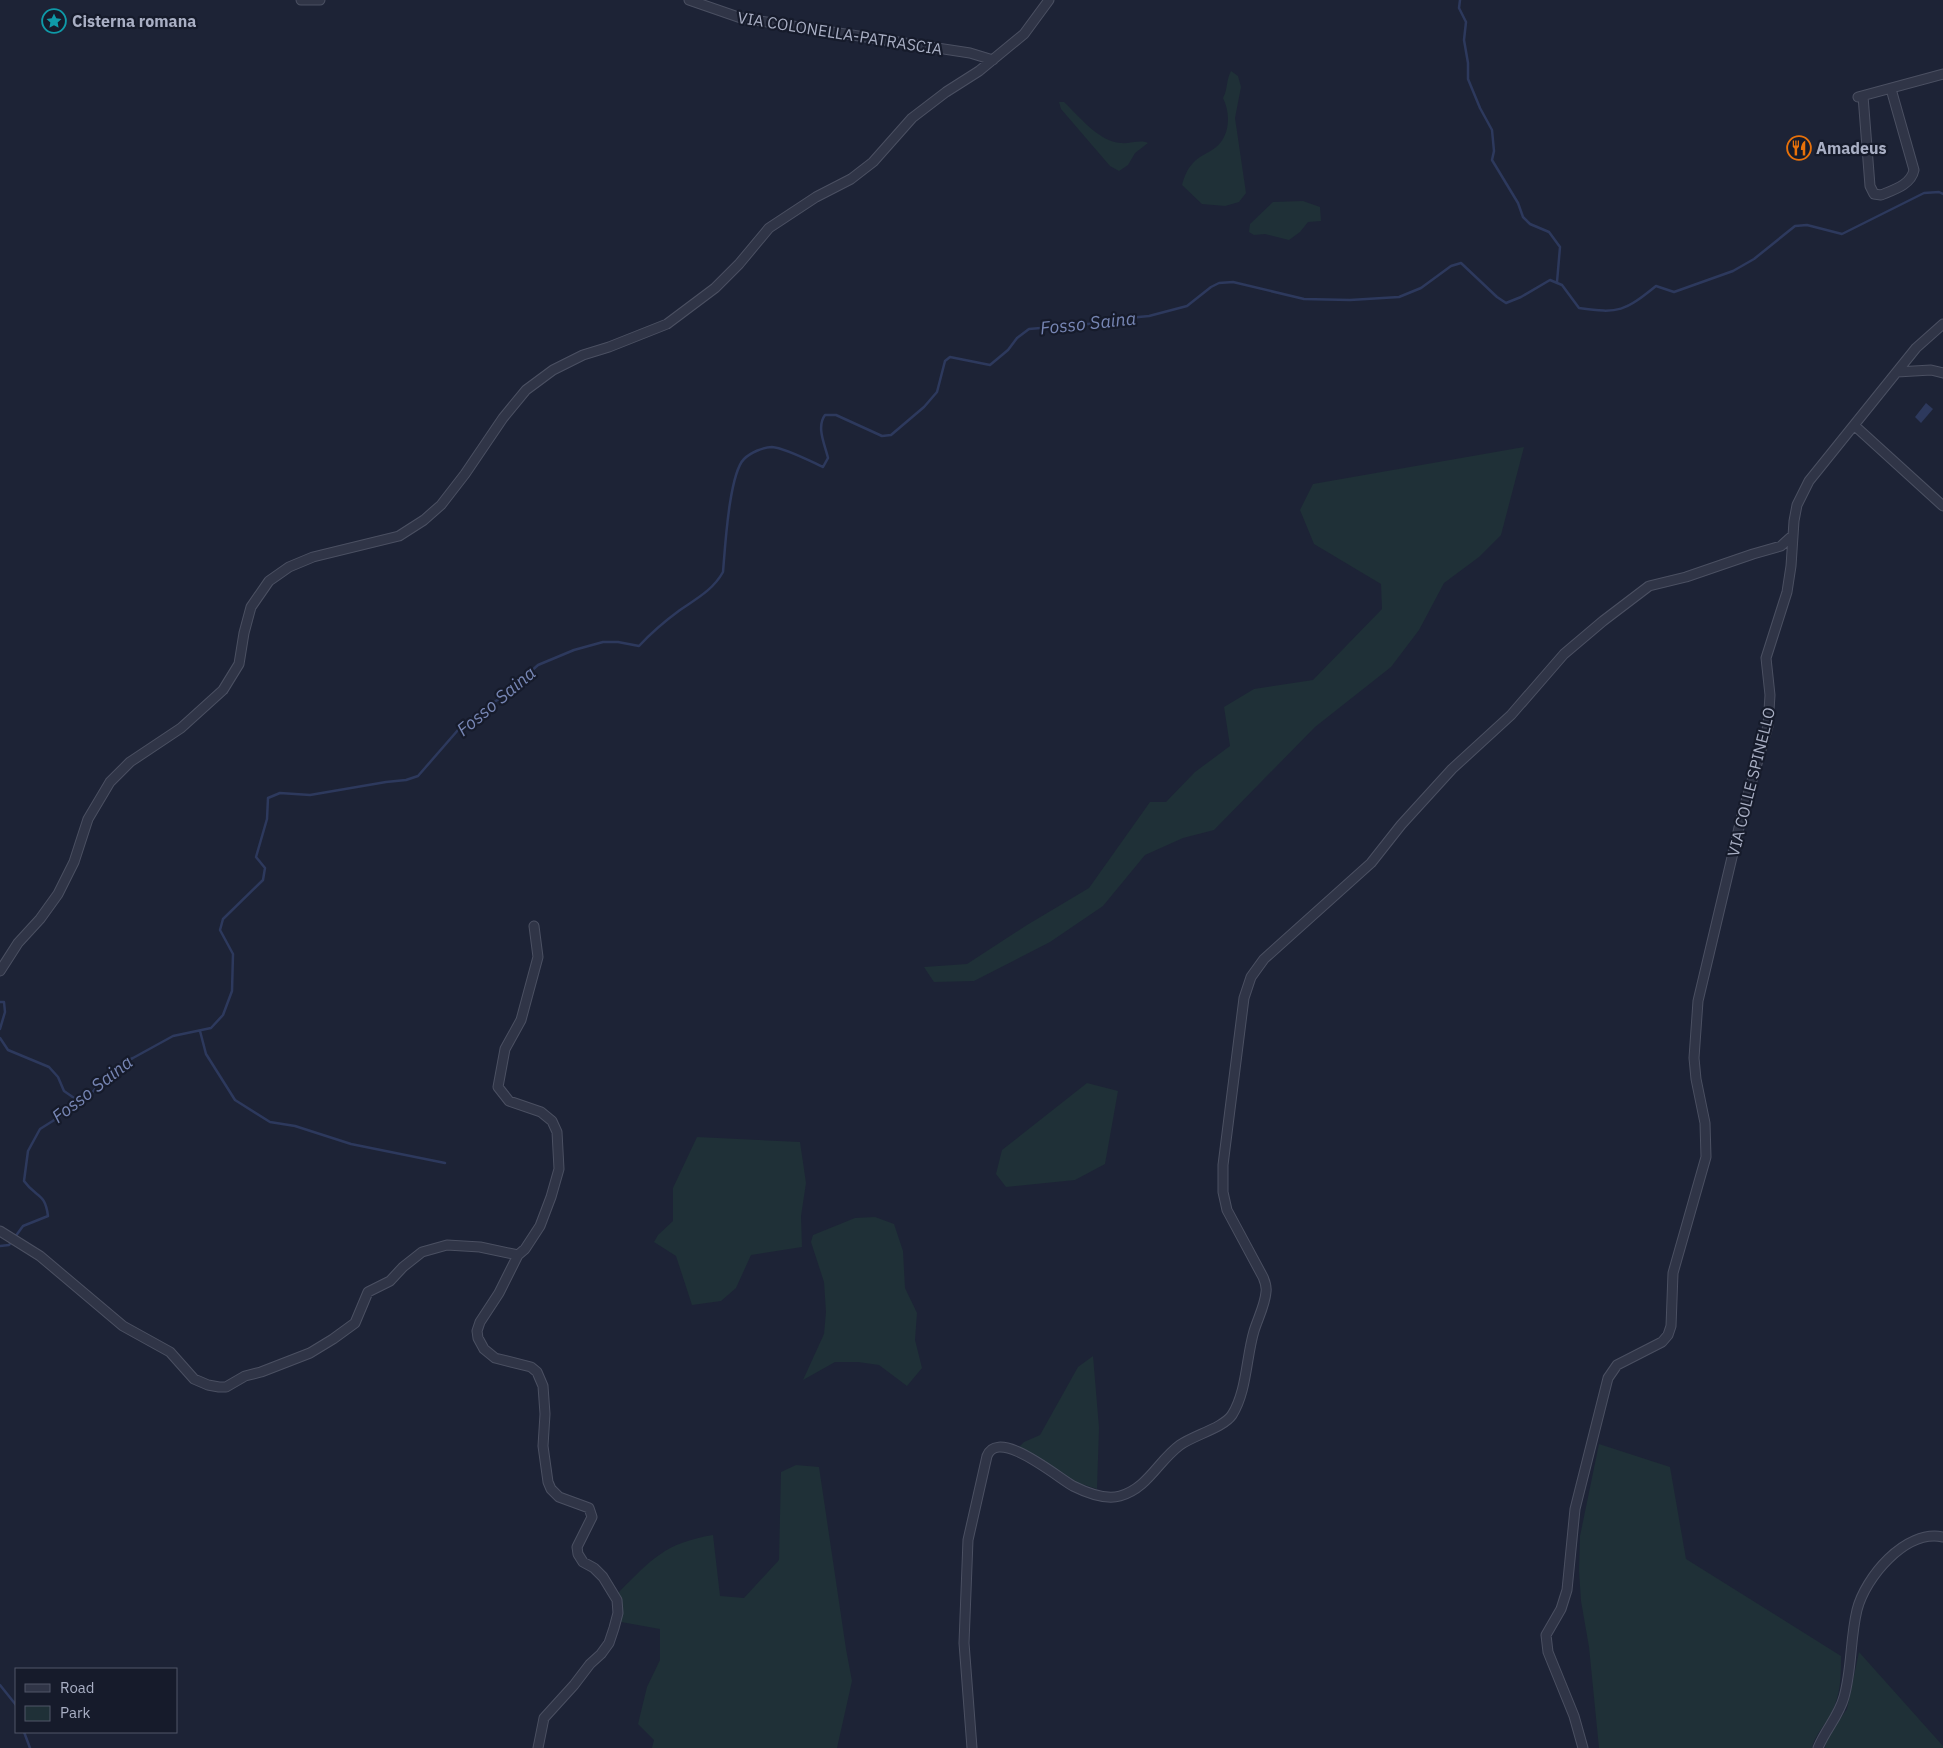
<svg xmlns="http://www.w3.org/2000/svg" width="1943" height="1748" viewBox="0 0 1943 1748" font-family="'IBM Plex Sans',sans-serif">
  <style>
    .green { fill: #1f3037 }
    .water { fill: #2d395d }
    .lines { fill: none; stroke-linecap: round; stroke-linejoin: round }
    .stream { stroke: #2d395d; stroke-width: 2.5 }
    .street-casing { stroke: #4b5062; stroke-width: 11 }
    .street { stroke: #303547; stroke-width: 9 }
    .labels { text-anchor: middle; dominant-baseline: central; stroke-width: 4.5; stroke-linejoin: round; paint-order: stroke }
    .poi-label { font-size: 16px; font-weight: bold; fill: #a9afc4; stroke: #161b2b; text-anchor: start }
    .street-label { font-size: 16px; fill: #a9afc4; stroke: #161b2b }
    .water-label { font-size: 18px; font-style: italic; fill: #7786b4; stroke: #161b2b }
  </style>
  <rect width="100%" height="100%" fill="#1d2336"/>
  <path class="green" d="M1231,71L1238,76L1241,87L1235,118L1246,193L1239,202L1225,206L1202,204L1182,185C1184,177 1188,167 1195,161C1200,156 1208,153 1215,148C1230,137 1231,114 1223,98C1228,89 1226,80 1231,71Z
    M1059,102H1064C1079,116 1099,142 1121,143C1130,144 1140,139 1148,143L1135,153L1128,165L1119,171L1110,166L1061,109Z
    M1303,201L1320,207L1321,221L1308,222L1300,232L1289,240L1265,234L1254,235L1249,232L1250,224L1273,202Z
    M1524,447L1501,535L1479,557L1444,583L1419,630L1391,667L1315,727L1214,830L1183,838L1145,855L1103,906L1050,942L974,981L934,982L924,967L967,964L1027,925L1089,888L1150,802H1166L1195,772L1230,746L1224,707L1254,689L1313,680L1382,609L1381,584L1314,544L1300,510L1313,484Z
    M1087,1083L1118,1091L1105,1164L1075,1180L1006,1187L996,1174L1002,1150Z
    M697,1137L800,1142L806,1183L801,1216L802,1247L751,1255L736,1288L721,1301L692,1305L676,1256L654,1242L658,1235L673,1221V1188Z
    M875,1217L894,1224L903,1251L905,1288L917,1313L915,1340L922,1368L907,1386L879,1365L858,1362H835L803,1380L824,1334L826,1312L824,1282L811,1242L813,1235L855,1218Z
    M1093,1356L1099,1428L1097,1489L1066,1479L1019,1447L1024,1442L1040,1435L1078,1367Z
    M1599,1444L1670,1467L1686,1559L1841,1656C1841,1677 1841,1694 1831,1714C1825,1726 1815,1734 1812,1748H1599L1589,1647L1581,1601L1579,1571L1580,1536Z
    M796,1465L819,1467L846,1649L852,1681L837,1748H652L654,1740L638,1724L647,1687L660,1660V1629L621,1622L619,1592C652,1559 665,1543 713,1535L720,1596L744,1598L779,1560L781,1472Z
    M1859,1652L1943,1746V1748H1825L1827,1738L1847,1709Z"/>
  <path class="water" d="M1926,403L1933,409L1921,423L1915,417Z"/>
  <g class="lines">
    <path class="stream" d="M1460,0L1459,8L1466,22L1464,40L1468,63V79L1480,108L1492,130L1494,151L1492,160L1518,203L1523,217L1530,224L1549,232L1560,247L1557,282
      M0,1002H4L5,1012L0,1029
      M200,1031L206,1054L235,1100L270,1122L295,1126L351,1144L445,1163
      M0,1038L8,1050L49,1067L58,1077L64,1091L77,1100
      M15,1237L23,1226L48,1216C45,1192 36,1198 24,1181L28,1151L40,1129L67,1112L77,1100L87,1098L116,1066L133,1058L173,1036L211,1028L223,1015L232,991L233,954L220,930L223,919L263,880L265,868L256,857L267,819L268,798L280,793L310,795L386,782L406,780L418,776L458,730L479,712L505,695L538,665L574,650L603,642H618L639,646C651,633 665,621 680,610C696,599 713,590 723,572C725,549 729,474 744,459C750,453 763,447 772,447C785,448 810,461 823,467L828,458C825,445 816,427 825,415H836L882,436L891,435L924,407L937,392L945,361L950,357L990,365L1008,350L1017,338L1029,329L1099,323L1118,319L1149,316L1187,306L1211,287L1219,283L1233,282L1304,299L1350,300L1399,297L1421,288L1451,266L1461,263L1497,297L1506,303L1521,297L1550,280L1562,285L1579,308C1619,314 1625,311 1656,286L1674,292L1733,271L1754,259L1795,226L1807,225L1842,234L1924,193L1939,192L1943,194
      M0,1246L9,1245L12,1241
      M0,1685L16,1705
      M24,1732L30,1748"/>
    <g class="street-casing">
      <path id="street" d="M301,0H320
        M689,0L741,18L970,53L993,60
        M1863,96L1870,186L1874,194L1881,195C1893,190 1911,185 1914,170L1891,89
        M1858,97L1943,74
        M1897,372L1931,370L1943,373
        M1855,426L1943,506
        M534,926L538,957L521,1020L505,1049L498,1087L509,1101L541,1112L552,1121L557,1132L559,1169L551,1197L540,1226L525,1249L518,1255L499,1293L480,1322L477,1331L478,1338L484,1349L495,1358L531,1367L537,1372L543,1386L545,1414L543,1446L548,1482L551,1489L559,1497L589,1508L592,1517L577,1547L578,1554L583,1562L594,1568L603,1577L617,1600L618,1613L614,1628L609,1643L601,1654L590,1664L574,1685L544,1718L538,1748
        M0,971L18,943L40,919L58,894L74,862L88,819L110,782L130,762L181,728L223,690L239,664L244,633L251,607L269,581L289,567L313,557L399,536L424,520L441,505L465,474L503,418L526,390L553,370L583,355L609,347L667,324L715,288L739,264L769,228L816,197L851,179L873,162L912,118L946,92L979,71L1024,34L1049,0
        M0,1231L40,1256L123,1326L170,1352L194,1379L208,1385L219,1387H226L245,1376L261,1372L310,1353L333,1339L355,1323L368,1292L390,1281L403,1267L422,1252L447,1245L480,1247L518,1255
        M972,1748L964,1643L968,1540L987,1456C998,1427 1057,1477 1073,1486C1087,1493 1105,1500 1120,1496C1148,1488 1158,1461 1180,1445C1194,1435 1223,1428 1232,1415C1247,1391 1246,1358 1254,1331C1258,1318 1265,1305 1266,1292C1267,1286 1265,1282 1263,1277L1227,1210L1223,1192V1165L1244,998L1251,977L1264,959L1371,863L1401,825L1452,769L1511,715L1564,654L1603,621L1649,586L1686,577L1753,554L1781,546L1792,536
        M1583,1748L1574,1716L1548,1652L1546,1635L1561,1609L1567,1590L1575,1509L1608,1378L1617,1365L1662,1342L1668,1335L1671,1326L1673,1273L1706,1157L1705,1123L1696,1079L1694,1058L1698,1001L1742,815L1768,726L1770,695L1766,658L1787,592L1791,566L1794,521L1797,505L1809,481L1916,348L1943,324
        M1818,1748C1825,1730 1839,1716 1844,1697C1852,1669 1850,1639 1857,1610C1865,1578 1905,1529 1943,1537"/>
    </g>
    <use href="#street" class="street"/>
  </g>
  <defs>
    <g id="sight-ring" transform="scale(1.25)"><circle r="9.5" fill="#161b2b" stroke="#0f9aa8" stroke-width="1.5"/><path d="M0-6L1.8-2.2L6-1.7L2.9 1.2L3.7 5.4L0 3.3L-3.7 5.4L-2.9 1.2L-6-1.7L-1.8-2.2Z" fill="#0f9aa8"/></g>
    <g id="restaurant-ring" transform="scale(1.25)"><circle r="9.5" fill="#161b2b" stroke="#e8710a" stroke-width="1.5"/><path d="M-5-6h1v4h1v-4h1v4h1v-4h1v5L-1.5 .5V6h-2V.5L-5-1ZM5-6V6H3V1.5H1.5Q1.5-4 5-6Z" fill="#e8710a"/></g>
  </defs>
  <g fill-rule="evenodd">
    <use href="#sight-ring" x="54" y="21"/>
    <use href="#restaurant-ring" x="1799" y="148"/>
  </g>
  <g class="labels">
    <g class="poi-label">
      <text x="72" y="21">Cisterna romana</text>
      <text x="1816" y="148">Amadeus</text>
    </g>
    <g class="street-label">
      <text transform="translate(840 33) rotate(9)">VIA COLONELLA-PATRASCIA</text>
      <text transform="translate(1751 782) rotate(-76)">VIA COLLE SPINELLO</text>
    </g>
    <g class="water-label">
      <text transform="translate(1088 323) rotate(-6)">Fosso Saina</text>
      <text transform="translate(496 701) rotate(-40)">Fosso Saina</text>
      <text transform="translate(92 1089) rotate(-38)">Fosso Saina</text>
    </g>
  </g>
  <rect x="15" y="1668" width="162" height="65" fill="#161b2b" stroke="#515668"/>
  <rect x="25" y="1684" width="25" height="8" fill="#303547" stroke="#515668"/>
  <text x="60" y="1693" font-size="15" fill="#a9afc4">Road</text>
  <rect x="25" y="1706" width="25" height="15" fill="#1f3037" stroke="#515668"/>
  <text x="60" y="1718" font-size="15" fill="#a9afc4">Park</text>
</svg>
